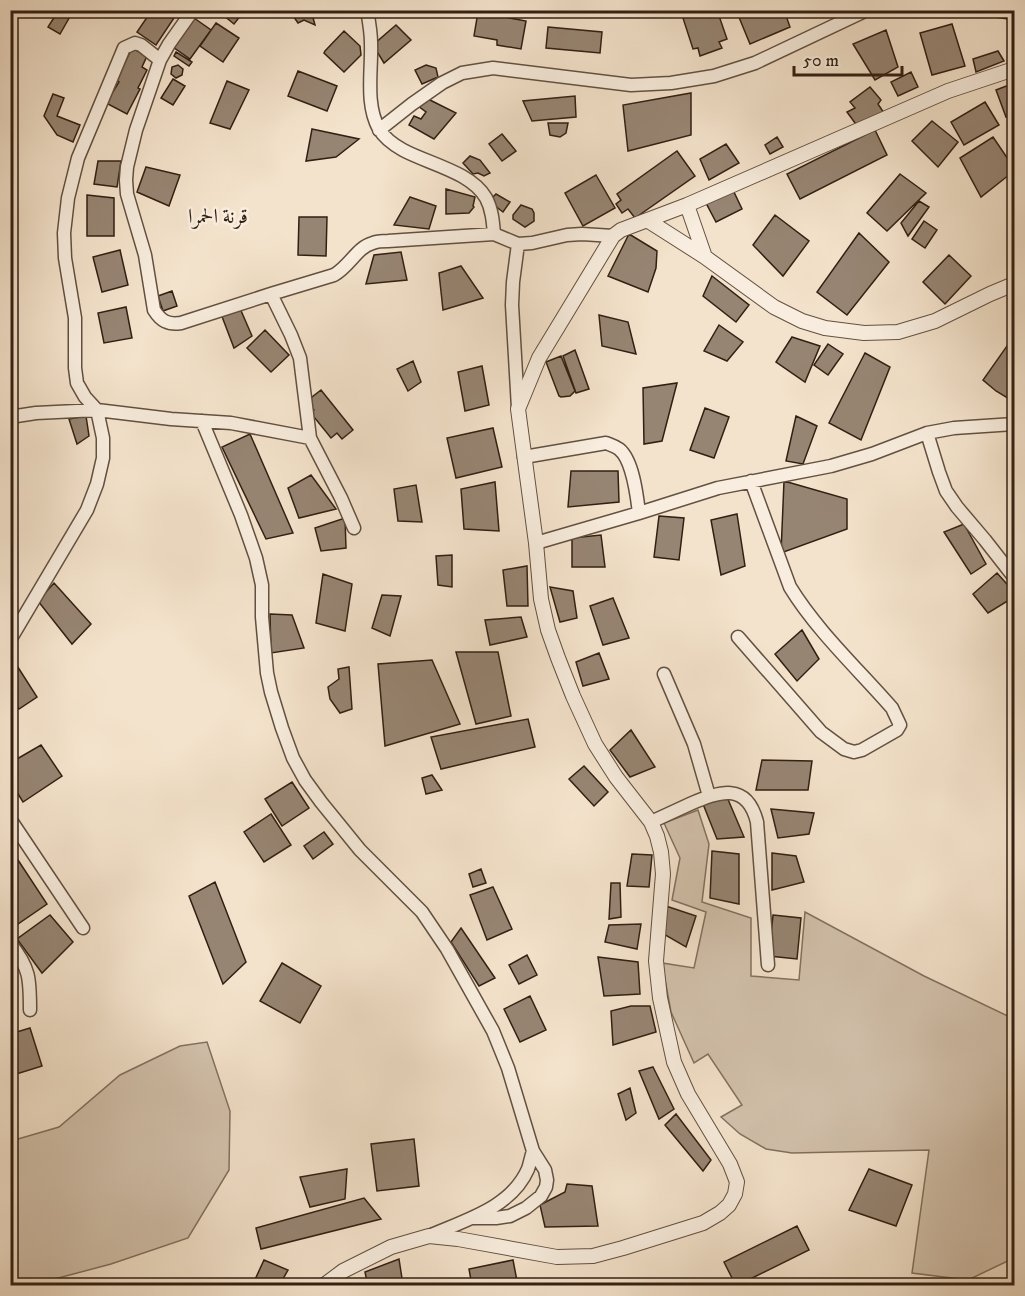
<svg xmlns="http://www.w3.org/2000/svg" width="1025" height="1296" viewBox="0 0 1025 1296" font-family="'IM FELL DW Pica',Amiri,serif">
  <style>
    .green { fill: #d3c2ad; stroke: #827060; stroke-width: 1.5 }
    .building { fill: #978573; stroke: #321f13; stroke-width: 1.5 }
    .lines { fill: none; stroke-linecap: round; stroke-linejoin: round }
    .minor-casing { stroke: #625041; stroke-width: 15 }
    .tertiary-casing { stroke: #625041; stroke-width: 16 }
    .minor { stroke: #f8edde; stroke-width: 12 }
    .tertiary { stroke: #f8edde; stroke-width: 14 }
    .labels { text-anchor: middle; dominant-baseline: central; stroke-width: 5; stroke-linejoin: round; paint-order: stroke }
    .quarter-label { font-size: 21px; fill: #321f13; stroke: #f8edde }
  </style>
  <rect width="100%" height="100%" fill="#f4e3cc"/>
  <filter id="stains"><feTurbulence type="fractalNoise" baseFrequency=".00333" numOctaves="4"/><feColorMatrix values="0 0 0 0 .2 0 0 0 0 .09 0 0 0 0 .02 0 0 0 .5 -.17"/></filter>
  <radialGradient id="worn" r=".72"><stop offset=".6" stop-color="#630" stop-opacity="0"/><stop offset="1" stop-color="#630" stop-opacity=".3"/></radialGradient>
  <path class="green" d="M698,810L709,844L702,902L751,918V976L799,980L805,912L924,976L1014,1019V1258L968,1280L912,1273L929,1150L792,1153L766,1149L740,1134L721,1117L742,1105L708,1054L694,1063L671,1012L662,963L694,968L706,912L672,900L680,858L664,823Z
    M207,1042L230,1111L229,1170L188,1238L111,1264L32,1285H11V1141L59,1127L120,1075L180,1046Z"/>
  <path class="building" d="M56,10H68L72,13L60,34L48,27L55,16L53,15Z
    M152,10H170L176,15L156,45L137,32Z
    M217,10H245L234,24Z
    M289,10H318L312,14L315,25L304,20L298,23Z
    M695,10H717L727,39L719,42L722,48L700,56L698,48L693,49L682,15Z
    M736,10H784L790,27L750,44Z
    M968,10H1014V20L968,13Z
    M478,12L526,21L521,49L497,45V40L474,36Z
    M194,18L211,30L190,59L173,47Z
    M216,23L239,38L223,62L200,46Z
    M952,24L965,66L932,75L920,33Z
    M396,25L411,40L384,63L373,45Z
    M548,27L602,32L600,53L546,48Z
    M886,30L898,67L875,80L853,44Z
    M344,31L360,46L361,55L344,72L324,53L325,51Z
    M132,48L147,56L142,67L147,70L138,88L140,89L127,114L106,103L119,82L116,80Z
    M998,51L1004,61L976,72L973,59Z
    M176,52L192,62L189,66L174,56Z
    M178,65L183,69L182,75L176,78L171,74L172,67Z
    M426,65L436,68L438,77L422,84L415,70Z
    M298,71L337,86L327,111L288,96Z
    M911,72L918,87L898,96L891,82Z
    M173,79L185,86L173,105L161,98Z
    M227,81L249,90L230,129L210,123Z
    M1014,83V115L1006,117L996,90Z
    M870,87L881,100L878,104L884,113L858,127L847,112L855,108L850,102Z
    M691,93V135L628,151L623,105Z
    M53,94L64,98L57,116L80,125L73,142L57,135L44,116Z
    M575,96L576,117L532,121L523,101Z
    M426,98L456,113L434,139L409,125L414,116L421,119L426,112L418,106Z
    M985,102L999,125L964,145L951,122Z
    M932,121L958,142L938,167L912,141Z
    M548,123H568L566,133L560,137L550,135Z
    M312,129L359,139L336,157L306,161Z
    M875,130L887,155L800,199L787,174Z
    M502,134L516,151L502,161L489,144Z
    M777,137L783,147L770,154L765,145Z
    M993,137L1014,168V171L981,197L960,158Z
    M726,144L739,163L709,180L700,159Z
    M677,151L695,176L635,218L628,209L622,213L616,204L621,200L617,194Z
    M470,156L480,160L490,173L484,176L478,173L473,174L463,163Z
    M98,161H121L117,187L94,184Z
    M146,167L180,175L169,206L137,192Z
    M900,174L926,193L887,231L867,213Z
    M596,175L615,208L583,226L565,193Z
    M446,189L475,197L473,206L474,207L469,213L446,214Z
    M733,190L742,209L716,222L706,203Z
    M496,194L510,202L503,212L490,202L492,198Z
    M87,195L114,198V236H87Z
    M410,197L436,206L429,229L394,225Z
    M919,201L929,207L908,236L901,223Z
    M521,205L532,209L534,213V221L525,227L513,219V215Z
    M775,215L809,241L783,276L753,245Z
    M299,217H327L326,256L298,255Z
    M924,221L937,230L925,248L912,239Z
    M859,233L889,262L847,315L817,292Z
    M629,234L657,251L656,268L648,292L608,276Z
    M120,250L128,285L102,292L93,257Z
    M401,252L407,280L366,284L374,255Z
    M949,255L971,276L945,304L923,282Z
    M461,266L483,298L443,310L439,273Z
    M712,276L749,305L736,322L703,296Z
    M172,291L177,306L163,311L158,296Z
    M239,306L252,336L234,348L221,314Z
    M126,307L132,338L104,343L98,313Z
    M599,315L628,322L636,354L602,346Z
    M719,325L743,342L727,361L704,351Z
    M265,330L289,355L271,372L247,348Z
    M1014,336V402L996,391L983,380Z
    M792,337L820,346L805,382L776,362Z
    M828,344L843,354L828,375L814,365Z
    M575,350L589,389L576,393L563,356Z
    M865,353L890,367L861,440L829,423Z
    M561,356L575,391L570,396L561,397L559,396L546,362Z
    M413,361L421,382L408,391L397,369Z
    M482,366L489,405L465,411L458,372Z
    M677,383L662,441L644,444L643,388Z
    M321,390L353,430L342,439L337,433L331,438L310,412L314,410L307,401Z
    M705,408L729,417L714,458L690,450Z
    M86,416L89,436L77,444L69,419Z
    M796,416L817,426L803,464L786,461Z
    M493,428L502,467L456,478L447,438Z
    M250,434L293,533L266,539L222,447Z
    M571,471H618L619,502L568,507Z
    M311,475L336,509L299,518L288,488Z
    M784,481L847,499V529L781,553Z
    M495,482L499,531L464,529L461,489Z
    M416,485L422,522L398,521L394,489Z
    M737,514L745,566L721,575L711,520Z
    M659,516L684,518L679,560L654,557Z
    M345,518L346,548L321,551L315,528Z
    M964,524L986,564L971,574L944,532Z
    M601,535L605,567H572V538Z
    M452,555V587L438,585L436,556Z
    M527,566L528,606H507L503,570Z
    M997,573L1014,592V597L988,613L973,594Z
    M323,574L352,584L345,631L316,623Z
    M54,583L91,624L72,644L38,601Z
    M550,587L573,591L577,618L560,622Z
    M382,595L401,596L390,636L372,628Z
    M613,598L629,638L603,645L590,606Z
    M270,614L292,615L304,648L271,653Z
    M521,617L527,637L490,645L485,620Z
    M802,630L819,659L797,681L775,654Z
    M456,652H498L511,716L476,724Z
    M599,653L609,679L583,686L576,662Z
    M432,660L460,724L385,746L378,664Z
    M14,661L37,697L19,709L10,697V664Z
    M349,667L352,709L340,713L330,699L328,687L339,679L338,669Z
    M528,719L535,747L441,769L431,737Z
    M631,730L655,767L630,777L610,750Z
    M41,745L62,776L23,802L10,781V763Z
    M762,760L812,761L808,790H756Z
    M584,766L608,792L594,806L569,779Z
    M432,775L442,790L426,794L422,778Z
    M292,782L309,808L282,826L265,799Z
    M727,797L744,837L717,839L703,804Z
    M771,809L814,813L809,834L778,838Z
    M271,814L291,845L264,862L244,832Z
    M324,832L333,844L313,859L304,846Z
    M712,851L739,854V904L710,898Z
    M772,853L796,856L804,882L772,890Z
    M632,854L652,855L649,887L627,886Z
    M18,860L47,904L15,926L10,909V865Z
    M481,869L486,883L473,887L469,874Z
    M215,882L246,962L223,984L189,896Z
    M611,883H620L621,917L609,919Z
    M493,887L512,929L487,940L470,895Z
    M666,906L696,916L686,947L660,932Z
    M50,915L73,942L42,973L17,939Z
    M773,915L801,918L797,959L769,956Z
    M641,924L637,949L605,942L609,925Z
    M461,928L495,978L479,986L451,942Z
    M527,955L537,975L519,984L509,965Z
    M598,957L638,962L640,994L604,996Z
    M282,963L321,986L300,1023L260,1001Z
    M530,996L546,1030L520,1042L504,1009Z
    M631,1006H650L656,1032L613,1045L611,1011Z
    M30,1028L42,1066L10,1076V1034Z
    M653,1067L674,1109L659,1119L639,1071Z
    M630,1088L636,1113L626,1120L618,1094Z
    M676,1114L711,1160L703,1171L665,1125Z
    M414,1139L419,1186L377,1191L371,1144Z
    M347,1169L345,1199L310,1207L300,1177Z
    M869,1169L912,1185L896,1226L849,1210Z
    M567,1184L592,1186L598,1226L545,1227L540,1205L565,1192Z
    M364,1198L381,1219L261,1249L256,1228Z
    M797,1226L809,1250L736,1286L724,1262Z
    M399,1259L403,1285L367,1282L365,1272Z
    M264,1260L288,1270L279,1286H252Z
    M513,1260L518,1286H472L469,1269Z"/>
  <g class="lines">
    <g class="minor-casing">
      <path id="minor" d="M193,10L169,44L160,60L136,130L127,167L126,180L127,194L145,255L154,310C161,321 168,325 181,323L271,294L334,275C350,266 357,247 373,243C377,241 383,241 388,241L494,234L518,244L532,243L567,235L582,234L613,236
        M367,10C369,21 371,32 371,43C372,71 365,104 379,129C385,139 394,145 403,150C429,164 471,172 486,198C492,209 493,222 494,234
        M379,130L412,104L442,83L462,73L493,68L631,85L671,83L714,76L755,63L867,10
        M518,244L513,282L512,305L518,408
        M10,417L36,413L97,410L171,419L231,423L310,438L300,358L291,335L271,294
        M202,421L241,515L256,558L262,585V617L267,673L271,692L282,728L293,758L305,780L321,802L360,850L422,912L447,949L493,1031L508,1068L533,1151L545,1170L547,1180L546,1187L541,1196L526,1208L510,1216L496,1218H472
        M927,433L939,472L946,491L957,507L985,540L1014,577
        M310,438L341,498L354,528
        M524,457L606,443C611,445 615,446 619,449C633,460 637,496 639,513L718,488L831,466L872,454L927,433L954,428L1014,424
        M536,543L639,513
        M738,637L821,732L844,749L854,752L862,750L897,730L900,725L892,708C858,669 817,631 790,587L751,481
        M10,640L87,510L97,484L103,458V438L97,410L85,397L77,383L75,368V318L65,258L64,233L68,198L78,158L124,48L135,43L141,45L160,60
        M664,674L694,744L709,796
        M10,819L83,928
        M651,822C664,816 677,810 690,804C719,791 747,782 757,822L768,965
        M10,943C30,968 30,979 30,1010
        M429,1236C465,1220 511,1208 528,1169C530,1163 531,1157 533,1151"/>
    </g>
    <g class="tertiary-casing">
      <path id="tertiary" d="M687,205L705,257
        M647,220L705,257L774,307L802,321L825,328L864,333L898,332L935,321L990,294L1014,284
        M323,1286L343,1271L391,1247L429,1236L458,1239L557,1257L593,1256L623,1248L703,1223L720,1213L729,1205L735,1194L737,1182L730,1164L688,1094L674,1062L660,998L656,961L663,874L661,852L657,836L651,822L616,777L595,744L573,696L558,658L548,630L541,599L536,543L518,409L539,358L613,236L621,230L687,205L948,91L1014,69"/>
    </g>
    <use href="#minor" class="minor"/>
    <use href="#tertiary" class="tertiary"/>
  </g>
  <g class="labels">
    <g class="quarter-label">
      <text x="218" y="217">قرنة الحمرا</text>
    </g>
  </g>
  <rect width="1025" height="1296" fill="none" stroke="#f4e3cc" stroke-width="36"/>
  <rect x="12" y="12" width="1001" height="1272" fill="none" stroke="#321f13" stroke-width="3"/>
  <rect x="18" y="18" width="989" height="1260" fill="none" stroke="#321f13" stroke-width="1.5"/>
  <path d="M794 66v9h108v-9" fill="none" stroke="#321f13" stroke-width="3"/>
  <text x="803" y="66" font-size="18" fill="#321f13" stroke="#f8edde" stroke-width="4.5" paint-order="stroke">50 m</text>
  <rect width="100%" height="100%" filter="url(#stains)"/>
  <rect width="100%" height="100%" fill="url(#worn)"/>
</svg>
